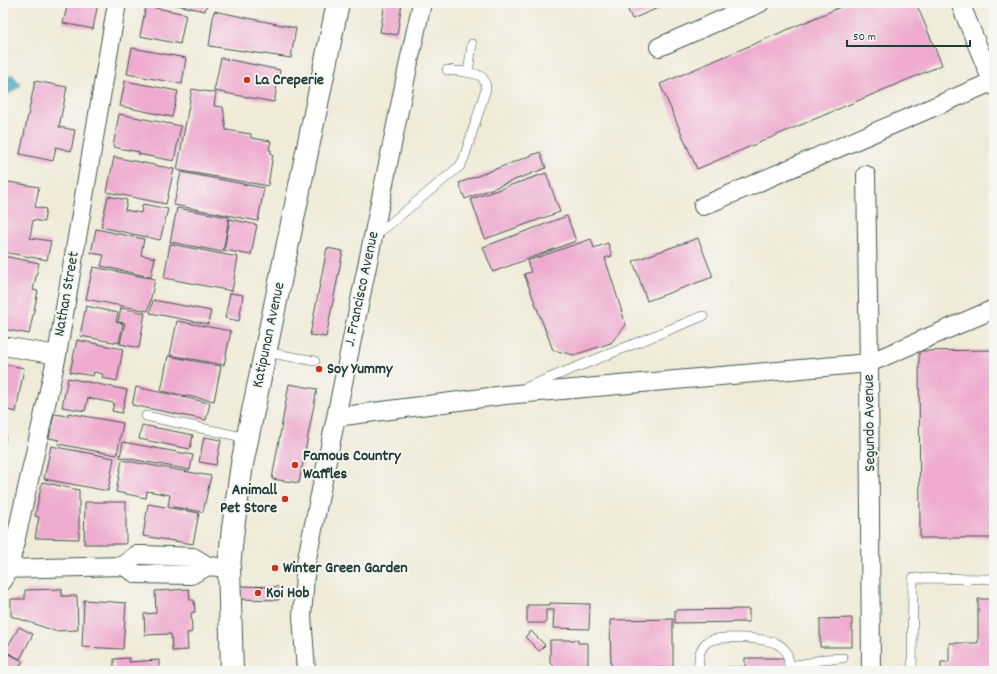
<svg xmlns="http://www.w3.org/2000/svg" width="997" height="674" viewBox="0 0 997 674" font-family="Dekko,sans-serif">
  <style>
    .water { fill: #3da9bd; stroke: #2e7378 }
    .building { fill: #eeaacf }
    .lines { fill: none; stroke-linecap: round; stroke-linejoin: round }
    .lane-casing { stroke: #3e574d; stroke-width: 10 }
    .street-casing { stroke: #3e574d; stroke-width: 20 }
    .secondary-casing { stroke: #3e574d; stroke-width: 24 }
    .lane { stroke: #fff; stroke-width: 9 }
    .street { stroke: #fff; stroke-width: 18 }
    .secondary { stroke: #fff; stroke-width: 22 }
    .poi-dot { fill: #c8321e; stroke: #f6f6f2; stroke-width: 1.5 }
    .labels { text-anchor: middle; dominant-baseline: central; stroke-width: 4; stroke-linejoin: round; paint-order: stroke }
    .poi-label { font-size: 16px; font-weight: bold; fill: #1f3d34; stroke: #f6f6f2; text-anchor: start }
    .street-label { font-size: 16px; fill: #1f3d34; stroke: #f6f6f2 }
  </style>
  <rect width="100%" height="100%" fill="#f6f6f2"/>
  <filter id="ink" filterUnits="userSpaceOnUse"><feTurbulence type="fractalNoise" baseFrequency=".025" numOctaves="2"/><feDisplacementMap in="SourceGraphic" scale="8" xChannelSelector="R" yChannelSelector="G"/><feConvolveMatrix kernelMatrix="1 2 1 2 8 2 1 2 1" color-interpolation-filters="sRGB"/></filter>
  <filter id="wash" filterUnits="userSpaceOnUse"><feTurbulence type="fractalNoise" baseFrequency=".012" numOctaves="4" result="noise"/><feDisplacementMap in="SourceGraphic" scale="16" xChannelSelector="R" yChannelSelector="G"/><feGaussianBlur stdDeviation="0.9" result="paint"/><feColorMatrix in="noise" values="0 0 0 0 0 0 0 0 0 0 0 0 0 0 0 0 0 1.4 0 .05"/><feComposite in="paint" operator="in"/></filter>
  <g filter="url(#wash)">
    <rect width="100%" height="100%" fill="#f0ebd8"/>
    <path class="water" d="M12,74L21,85L3,98V81Z"/>
    <g id="blocks">
      <path class="building" d="M68,3H98L93,29L63,23Z
        M167,3H207L205,11Z
        M385,3H402L397,35L380,32Z
        M625,3H670L632,19Z
        M850,3H916L942,65L697,169L660,84Z
        M146,6L186,14L180,44L140,36Z
        M214,11L296,28L291,58L209,46Z
        M132,48L186,58L182,84L127,74Z
        M221,58L280,70L274,102L214,91Z
        M35,81L67,87L59,127L75,130L71,151L56,147L53,161L20,154Z
        M125,81L178,91L172,117L120,106Z
        M192,89L216,93L214,106L223,107L226,130L251,134V138L271,141L269,150H271V154H273L268,186L177,170Z
        M119,114L181,126L174,161L138,154L139,152L113,147Z
        M540,152L546,168L465,199L459,183Z
        M114,157L174,169L166,204L107,192Z
        M181,172L264,188L258,221L174,205Z
        M546,173L560,212L485,239L471,199Z
        M3,181L39,187L35,207L46,209L44,222L33,220L30,238L51,241L47,260L3,252Z
        M108,196L127,200L125,210L141,213L143,204L168,209L160,240L101,227Z
        M177,208L229,217L223,252L170,242Z
        M567,216L576,241L493,272L483,247Z
        M230,219L257,225L251,255L224,250Z
        M96,229L144,239L141,255L155,258L151,277L101,266L104,255L91,253Z
        M698,238L713,277L647,301L633,261Z
        M591,239L594,248L608,243L612,256L605,258L626,325L611,343L574,355L553,350L524,274L531,272L527,261Z
        M170,244L238,257L232,291L164,278Z
        M327,248L343,251L326,337L310,335Z
        M3,256L39,263L33,290L38,291L29,334L3,329Z
        M93,267L155,279L148,311L86,299Z
        M230,293L243,295L239,321L225,318Z
        M153,300L211,311L208,324L150,313Z
        M86,306L118,313L116,322L123,324L119,343L80,336Z
        M121,308L145,313L139,348L120,344L125,323L118,322Z
        M177,321L231,331L224,365L170,355Z
        M77,340L123,349L117,381L102,378L103,374L94,372L93,376L70,372Z
        M994,350V538H920L919,351Z
        M168,356L221,366L214,401L161,391Z
        M3,364L24,368L16,412L3,409Z
        M68,378L127,390L122,413L112,411L114,403L88,398L85,411L62,407Z
        M289,384L317,389L299,483L272,479Z
        M136,387L210,403L206,420L132,405Z
        M68,413L123,423L117,455L58,444L59,440L49,438L54,414L68,416Z
        M142,425L193,435L190,449L139,439Z
        M3,433L6,434L4,448H3Z
        M204,437L221,440L216,465L199,462Z
        M123,442L193,455L190,470L120,457Z
        M51,446L114,458L108,491L44,479Z
        M122,460L211,476L203,512L168,506L170,495L147,491L146,498L116,492Z
        M42,482L79,490V539L35,538L39,517L35,516Z
        M85,502H126V544H84Z
        M148,504L199,513L193,544L143,536Z
        M238,586L279,587L278,600L238,599Z
        M62,589V596H77L78,630L55,631L11,616V599H25V590Z
        M189,589L190,600H194L195,612L191,613L192,632L187,633L188,650L172,651L171,634L145,635L144,614L156,613L155,591Z
        M978,599H994V670L941,671V662H949V643H978Z
        M84,600L126,603L123,649L82,647Z
        M550,603L590,604L589,629L553,628L554,610H546V623H527V605H550Z
        M749,609V622L675,623V610Z
        M852,618V647H820V619Z
        M673,619V668L611,669L610,620Z
        M19,627L33,634L20,659L5,651Z
        M531,631L545,645L539,651L525,637Z
        M550,640H578V643H588V671L558,670L550,662Z
        M5,652L23,661L17,671H3V654Z
        M129,658V662L159,660V671H114V659Z
        M745,658H785V671H727V667H745Z"/>
    </g>
  </g>
  <g filter="url(#ink)">
    <use href="#blocks" fill-opacity="0" stroke="#3e574d" stroke-width="1"/>
    <g class="lines">
      <g class="lane-casing">
        <path id="lane" d="M468,73L472,44
          M375,236L460,166L464,158L486,89C486,85 485,81 482,77C476,72 456,71 447,70
          M265,352L315,361
          M525,388L703,316
          M146,416L247,438
          M809,663L824,659L843,658
          M789,666L809,663V671
          M699,671C698,661 698,649 707,642C717,635 756,638 769,641C774,642 781,645 785,650C789,656 789,664 789,671
          M912,671L913,578L994,579"/>
      </g>
      <g class="street-casing">
        <path id="street" d="M960,3L994,86
          M659,47L760,3
          M866,175L869,363L871,671
          M703,206L994,81
          M3,346L57,355
          M336,417L505,395L869,363L994,309
          M123,566L136,555H143L193,557L208,566L218,567
          M3,569L123,566L137,574L191,575L208,566
          M3,581L9,569L57,355L117,3
          M306,671L302,616L306,563L410,57L422,3"/>
      </g>
      <g class="secondary-casing">
        <path id="secondary" d="M232,671L229,567L233,528L242,464L338,3"/>
      </g>
      <use href="#lane" class="lane"/>
      <use href="#street" class="street"/>
      <use href="#secondary" class="secondary"/>
    </g>
  </g>
  <g class="poi-dot">
    <circle cx="247" cy="80" r="4"/>
    <circle cx="319" cy="369" r="4"/>
    <circle cx="295" cy="465" r="4"/>
    <circle cx="285" cy="499" r="4"/>
    <circle cx="275" cy="568" r="4"/>
    <circle cx="258" cy="593" r="4"/>
  </g>
  <g class="labels">
    <g class="poi-label">
      <text x="255" y="80">La Creperie</text>
      <text x="327" y="369">Soy Yummy</text>
      <text x="303" y="456">Famous Country<tspan x="303" dy="18">Waffles</tspan></text>
      <text x="277" y="490" text-anchor="end">Animall<tspan x="277" dy="18">Pet Store</tspan></text>
      <text x="283" y="568">Winter Green Garden</text>
      <text x="266" y="593">Koi Hob</text>
    </g>
    <g class="street-label">
      <text transform="translate(362 289) rotate(-78)">J. Francisco Avenue</text>
      <text transform="translate(67 294) rotate(-80)">Nathan Street</text>
      <text transform="translate(269 335) rotate(-78)">Katipunan Avenue</text>
      <text transform="translate(870 423) rotate(-91)">Segundo Avenue</text>
    </g>
  </g>
  <rect width="997" height="674" fill="none" stroke="#f6f6f2" stroke-width="16"/>
  <path d="M847 40v6h123v-6" fill="none" stroke="#1f3d34" stroke-width="2"/>
  <text x="853" y="40" font-size="12" fill="#1f3d34" stroke="#f6f6f2" stroke-width="3" paint-order="stroke">50 m</text>
</svg>
